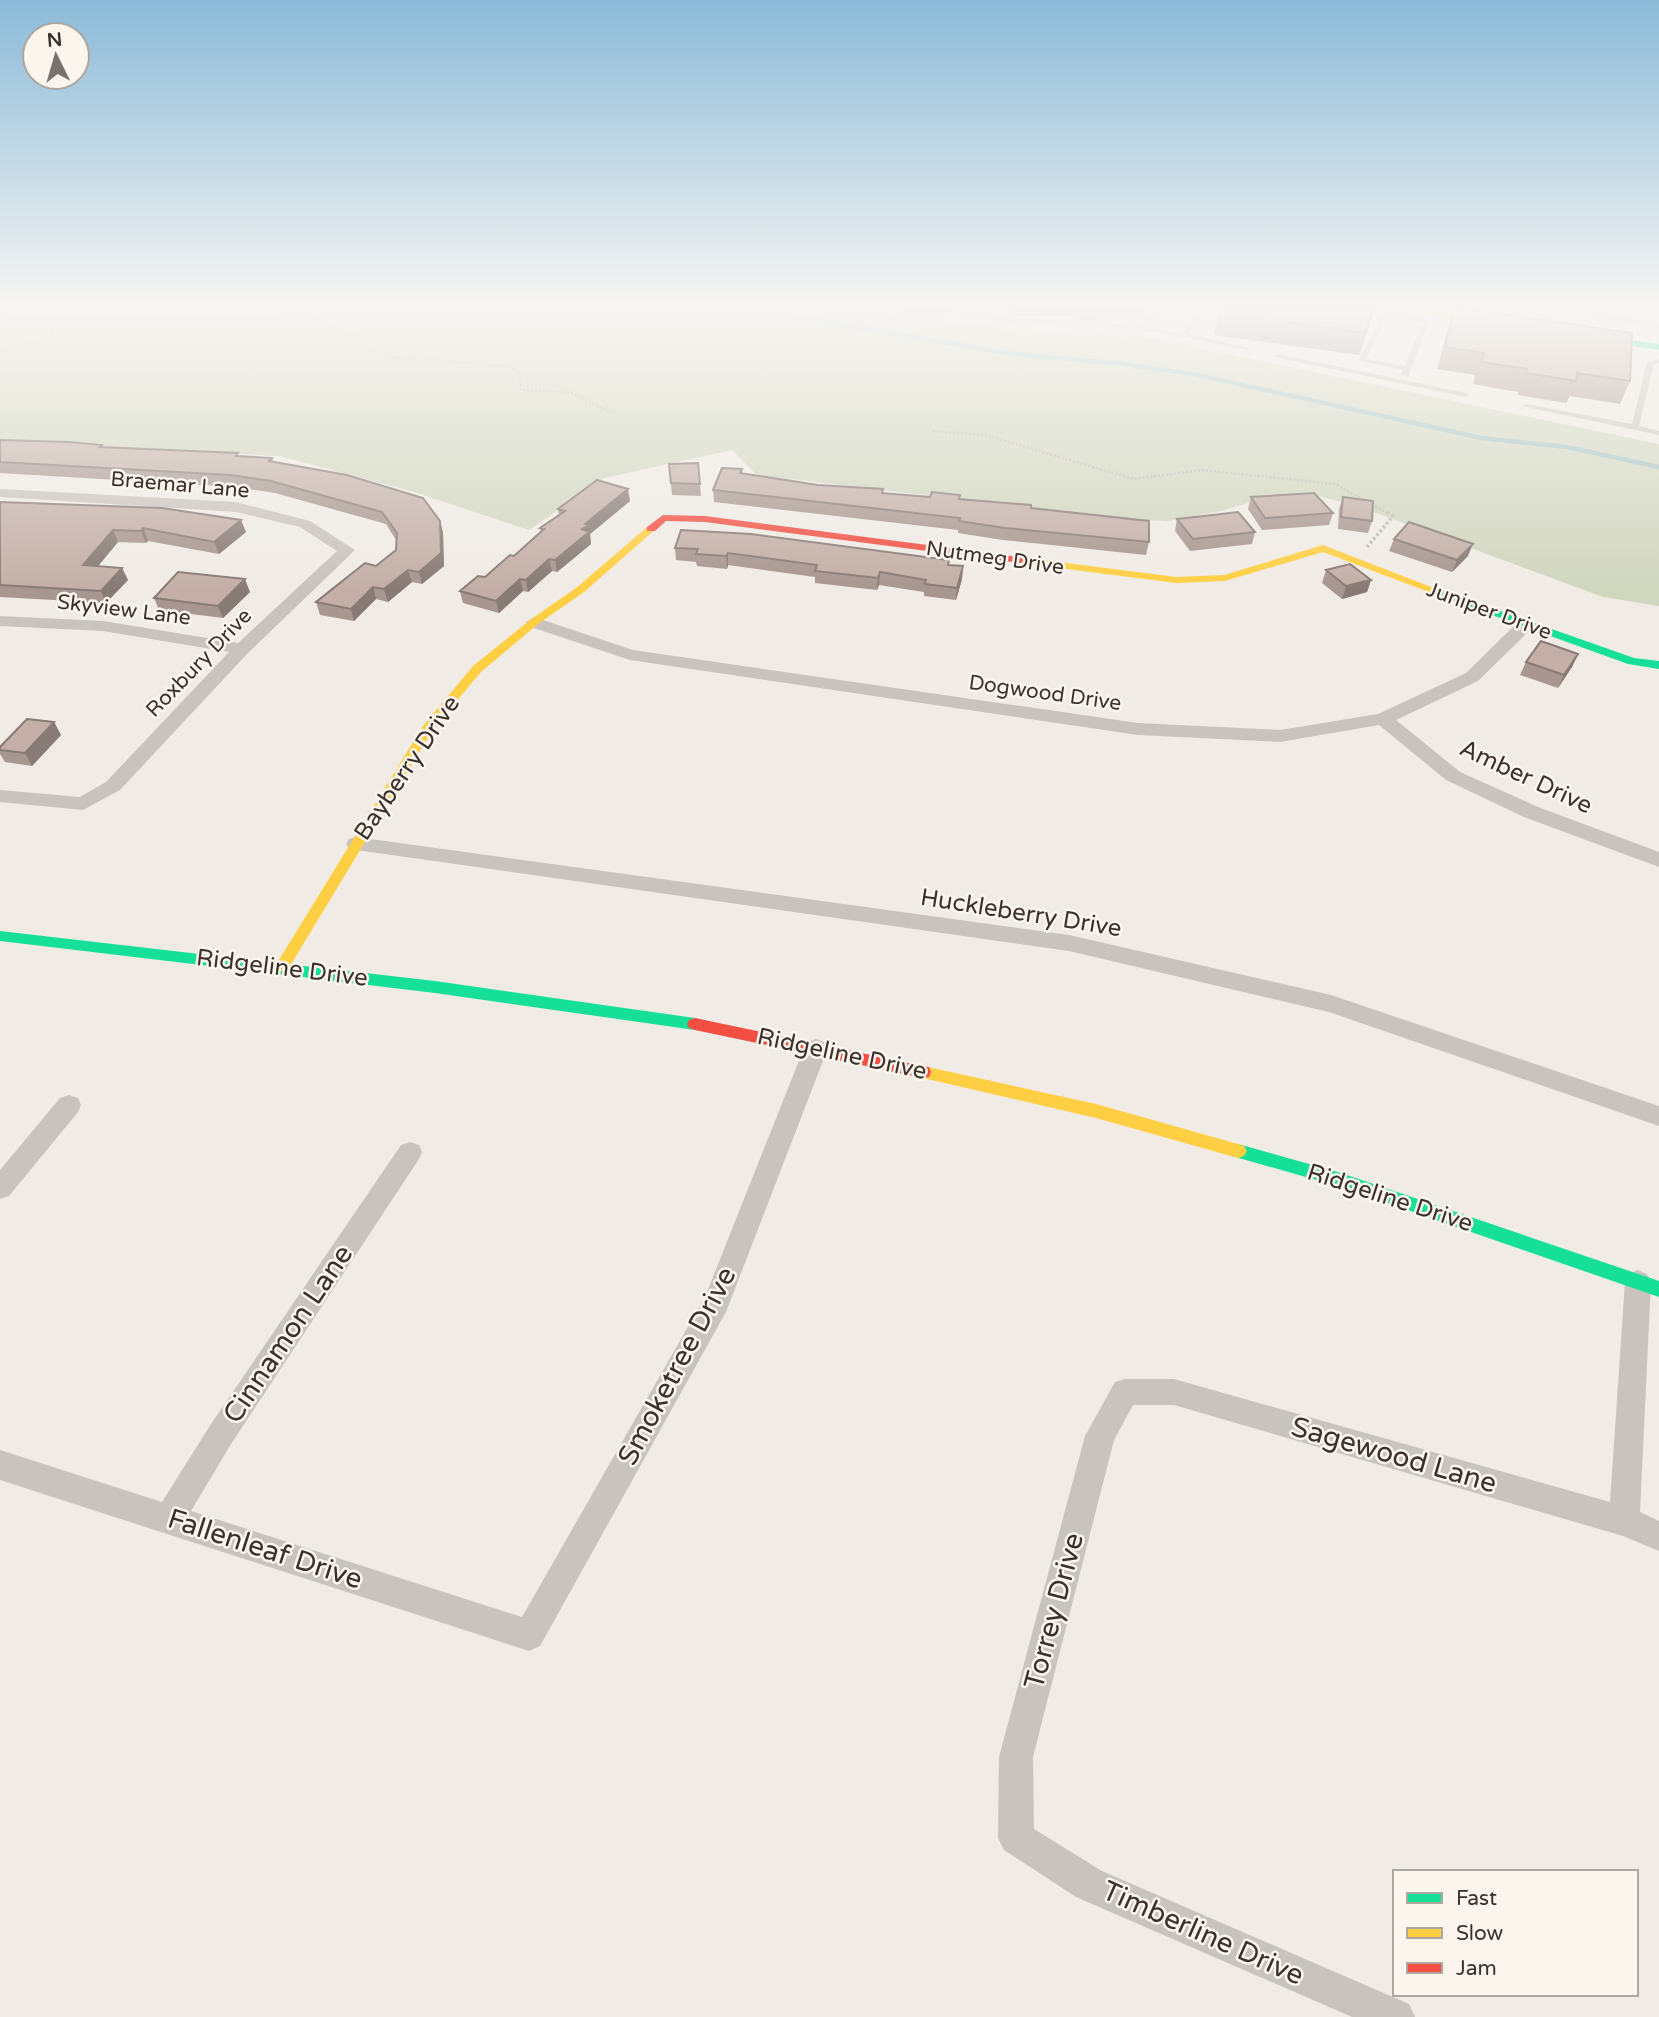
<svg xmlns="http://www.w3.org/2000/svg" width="1659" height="2017" viewBox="0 0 1659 2017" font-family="'Varela Round',sans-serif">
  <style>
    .green { fill: #d1d6bf }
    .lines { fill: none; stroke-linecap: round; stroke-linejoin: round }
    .stream { stroke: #a1c2c1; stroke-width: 4.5 }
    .path-far1 { stroke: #c2bbb6; stroke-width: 2.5; stroke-dasharray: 2 2; stroke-linecap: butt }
    .path { stroke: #c2bbb6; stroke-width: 3.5; stroke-dasharray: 2.5 2.5; stroke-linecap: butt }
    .lane { fill: #c9c3be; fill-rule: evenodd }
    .street { fill: #c9c3be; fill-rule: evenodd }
    .fast { fill: #16e098; fill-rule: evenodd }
    .slow { fill: #ffcf43; fill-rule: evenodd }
    .jam { fill: #f24e42; fill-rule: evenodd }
    .wall { fill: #a89690 }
    .shaded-wall { fill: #887a75 }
    .building { fill: #c3afa7; stroke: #887a75; stroke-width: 2 }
    .labels { text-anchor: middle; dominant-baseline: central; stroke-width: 5; stroke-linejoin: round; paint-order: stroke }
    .far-street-label { font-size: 21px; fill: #3b302b; stroke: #fbf5ee }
    .street-label { font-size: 24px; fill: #3b302b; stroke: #fbf5ee }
    .near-street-label { font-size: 28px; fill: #3b302b; stroke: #fbf5ee }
  </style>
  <rect width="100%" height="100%" fill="#f0ebe5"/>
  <path class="green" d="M437,307H885L893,314L1008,329L1157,339L1659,444V606L1603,597L1357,506L1314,495L1268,497L1221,511L1168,521L1121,519L757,475L732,450L604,478L529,530L411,491L279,456L0,441V318L244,315Z"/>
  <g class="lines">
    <path class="stream" d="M738,307L1012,354L1123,364L1198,375L1482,438L1567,447L1659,467"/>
    <path class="path-far1" d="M287,308L354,335L362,347L390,357L509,366L520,373L521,390L572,393L612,413
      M0,350L50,339L53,332L49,323
      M933,431L985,435L1134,479L1201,470L1335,484L1389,514"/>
    <path class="path" d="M1367,547L1393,516L1386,512"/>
    <path class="lane" d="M1157,307H1163L1145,328L1182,333L1202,307H1208L1188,334L1250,348L1247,350L1184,337L1102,324L1105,322L1139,327Z
      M1410,307L1413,309L1411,315L1429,322L1408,377L1401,375L1403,370L1360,361L1359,360L1382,315L1405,314ZM1386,318H1406L1422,323L1405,366L1366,359Z
      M1581,307H1587L1592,312L1659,324V328L1588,315Z
      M1614,307H1658L1655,309H1617Z
      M957,311L1016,318L1051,319L1054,321L1051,323L1016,322L955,314L954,313Z
      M1277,354L1466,393L1470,395L1466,397L1275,357L1274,356Z
      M1659,359V363L1654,364L1639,426L1659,431V435L1522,406L1526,404L1632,424L1647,362Z"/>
    <path class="street" d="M0,489L236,502L310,521L355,550L248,653L120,790L83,810L0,802V790L80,797L106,782L229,652L103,631L0,626V616L103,621L238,643L337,551L300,527L236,512L0,497Z
      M534,617L633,650L1138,723L1280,730L1378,714L1466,673L1519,621H1531L1533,625L1531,629L1478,681L1396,720L1460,772L1538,807L1659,852V867L1524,817L1446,780L1379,725L1280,742L1138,735L630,660L528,626L526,622Z
      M356,837L1069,935L1331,995L1659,1106V1126L1329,1012L1069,951L349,849L346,844L349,839Z
      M816,1039L824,1042L828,1048L726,1312L540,1646L529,1651L0,1480V1450L162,1502L211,1424L401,1145L410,1142L419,1145L422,1152L419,1159L231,1444L191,1511L522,1617L705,1297L804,1048L808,1042Z
      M69,1095L78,1098L81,1105L78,1112L9,1196L0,1199V1170L60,1098Z
      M1638,1270L1647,1274L1651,1282L1640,1512L1659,1521V1551L1623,1536L1174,1405H1133L1114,1440L1033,1757L1034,1829L1102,1871L1409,2004L1415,2017H1352L1076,1897L1004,1850L998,1838L999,1757L1085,1436L1115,1382L1125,1379H1174L1610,1502L1625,1282L1629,1274Z"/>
    <path class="fast" d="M1589,334L1659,344V350L1586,339V335Z
      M1438,589L1634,658L1659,661V669L1628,664L1434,594L1432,592Z
      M0,931L435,981L695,1018L701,1020L703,1024L701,1028L695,1030L435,993L0,941Z
      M1238,1144L1341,1173L1659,1281V1297L1341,1187L1232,1156L1229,1151L1232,1146Z"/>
    <path class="slow" d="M0,307H274L270,310L0,313Z
      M1389,307H1407L1501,323L1497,326Z
      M647,527L656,529L584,592L538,624L481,672L434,728L287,971H277L274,967L277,963L423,726L473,666L530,620L576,588Z
      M1323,545L1444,592L1434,594L1323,552L1225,581L1176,583L1020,563L1014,560L1020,557L1176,577L1224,575Z
      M923,1066L1096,1104L1238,1144L1244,1146L1247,1151L1244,1156L1238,1158L1096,1118L923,1078L917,1077L915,1072L917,1067Z"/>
    <path class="jam" d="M663,515L705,516L1020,557L1026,560L1020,563L705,522L666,521L655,531H647V527Z
      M695,1018L923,1066L929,1067L931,1072L929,1077L923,1078L695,1030L689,1028L687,1024L689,1020Z"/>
  </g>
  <path class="wall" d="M899,307H954V310L951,313L900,314Z
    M1008,307H1146L1144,318L1077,320L1075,316L1012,315Z
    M1375,307L1359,355L1214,335L1219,313Z
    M1455,307L1630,381L1620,404L1570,396L1566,403L1518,395V392L1473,384L1475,375L1437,369L1448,328Z
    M0,440L272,458L273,462L440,521L443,533L444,566L422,584L412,582L388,602L376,599L354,621L320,615L316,602L376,566L396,550V540L386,524L275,493L235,487L0,473Z
    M698,463L701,496L672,495L669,464Z
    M742,469V473L818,485L883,489L882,493L930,497L960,495L959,499L1031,508L1149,542L1146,555L1003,540L958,533V530L714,502L713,490Z
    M1251,497L1333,513L1329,525L1262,530L1248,509Z
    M1343,497L1372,521L1368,533L1338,529L1339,509Z
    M630,501L590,534L591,544L557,572L552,571L528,592L523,591L499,613L463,603L460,591L485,577L514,556L541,532L540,528L559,515L558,509Z
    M0,502L246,532L219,554L148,541L146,543L118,542L98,566L122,568L128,580L106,603L0,597Z
    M1177,519L1255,532L1252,544L1190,551L1175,531Z
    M1394,539L1468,556L1452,572L1389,551Z
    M675,548L949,560V565L963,566L962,579L956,600L924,596V592L879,585L877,590L815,583V577L728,565L727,569L697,566L696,562L676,560Z
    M1326,570L1371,580L1367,592L1342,599L1322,583Z
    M250,592L223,618L159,610L154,598Z
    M1578,654L1572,667L1558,688L1520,675L1526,662Z
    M54,722L61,735L32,766L5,762L0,754V747Z"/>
  <path class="shaded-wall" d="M1375,307L1372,317L1359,355L1365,333Z
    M628,489L630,501L590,534L591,544L557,572L555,560L585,524Z
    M241,520L246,532L219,554L214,542Z
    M440,521L443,533L444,566L422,584L419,572Z
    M143,528L148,541L146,543L141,531Z
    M113,530L118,542L89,577L83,565Z
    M1473,544L1468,556L1452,572L1457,560Z
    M728,553V565L727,569L726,556Z
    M549,559L552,571L528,592L526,580Z
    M963,566L962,579L956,600L957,588Z
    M122,568L128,580L106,603L101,591Z
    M408,570L412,582L388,602L384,589Z
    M880,572L879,585L877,590L878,578Z
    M245,579L250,592L223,618L218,606Z
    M520,579L523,591L499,613L496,601Z
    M1371,580L1367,592L1342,599L1346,586Z
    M373,587L376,599L354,621L351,609Z
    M1578,654L1572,667L1558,688L1564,675Z
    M54,722L61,735L32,766L25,753Z"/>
  <path class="building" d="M1222,307H1374L1365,333L1219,313Z
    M1455,307L1632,333L1630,381L1577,373L1576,381L1526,373L1527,369L1482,362L1484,353L1445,347Z
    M0,440L69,442L102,445L100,447L238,453L236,456L272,458L269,461L347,475L423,498L440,521L441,553L419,572L408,570L384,589L373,587L351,609L316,602L365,563L376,566L396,550L397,533L382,512L271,481L230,475L0,462Z
    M698,463L700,484L671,483L669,464Z
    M722,468L742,469L740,473L818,485L883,489L882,493L930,497L932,492L960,495L959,499L1031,505V508L1149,521V542L1005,528L959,521L960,518L713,490Z
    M597,480L628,489L585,524L589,525L582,529L589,532L555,560L549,559L526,580L520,579L496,601L460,591L478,576L485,577L510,555L514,556L544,529L540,528L565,511L558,509Z
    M1314,493L1333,513L1265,518L1251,497Z
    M1343,497L1373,501L1372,521L1341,517Z
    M0,502L162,508L241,520L214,542L143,528L141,531L113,530L83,565L122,568L101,591L0,585Z
    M1238,512L1255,532L1193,539L1177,519Z
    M1409,522L1473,544L1457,560L1394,539Z
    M681,530L751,534L949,560L948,565L963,566L957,588L925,584L926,580L880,572L878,578L815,571L817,565L728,553L726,556L696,554L698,549L675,548Z
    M1350,564L1371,580L1346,586L1326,570Z
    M178,572L245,579L218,606L154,598Z
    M1541,641L1578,654L1564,675L1526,662Z
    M27,719L54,722L25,753L0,750V747Z"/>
  <linearGradient id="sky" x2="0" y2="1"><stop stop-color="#8bbad8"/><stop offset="0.52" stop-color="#f8f6f3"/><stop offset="1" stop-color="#f8f6f3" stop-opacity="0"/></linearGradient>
  <rect width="1659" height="589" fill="url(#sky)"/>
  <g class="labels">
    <g class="far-street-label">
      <text transform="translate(180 485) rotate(5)">Braemar Lane</text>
      <text transform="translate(995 558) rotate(8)">Nutmeg Drive</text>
      <text transform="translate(124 610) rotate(7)">Skyview Lane</text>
      <text transform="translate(1489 611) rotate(20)">Juniper Drive</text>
      <text transform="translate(199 663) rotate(-46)">Roxbury Drive</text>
      <text transform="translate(1045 693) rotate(8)">Dogwood Drive</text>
    </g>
    <g class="street-label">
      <text transform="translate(407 768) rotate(-56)">Bayberry Drive</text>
      <text transform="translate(1526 777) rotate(25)">Amber Drive</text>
      <text transform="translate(1021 913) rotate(9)">Huckleberry Drive</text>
      <text transform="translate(282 968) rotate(7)">Ridgeline Drive</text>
      <text transform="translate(842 1054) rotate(12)">Ridgeline Drive</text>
      <text transform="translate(1390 1198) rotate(18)">Ridgeline Drive</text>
    </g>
    <g class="near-street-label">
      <text transform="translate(288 1334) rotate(-56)">Cinnamon Lane</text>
      <text transform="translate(677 1366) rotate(-62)">Smoketree Drive</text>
      <text transform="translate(1394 1455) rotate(16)">Sagewood Lane</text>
      <text transform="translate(265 1549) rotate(18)">Fallenleaf Drive</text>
      <text transform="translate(1054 1611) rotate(-75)">Torrey Drive</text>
      <text transform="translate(1203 1933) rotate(24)">Timberline Drive</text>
    </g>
  </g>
  <rect x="1393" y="1870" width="245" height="126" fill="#fbf5ee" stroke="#aea6a0" stroke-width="2"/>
  <rect x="1407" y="1893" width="35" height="10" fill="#16e098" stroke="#aea6a0" stroke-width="2"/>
  <text x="1456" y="1905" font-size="21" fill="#3b302b">Fast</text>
  <rect x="1407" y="1928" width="35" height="10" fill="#ffcf43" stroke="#aea6a0" stroke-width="2"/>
  <text x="1456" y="1940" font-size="21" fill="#3b302b">Slow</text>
  <rect x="1407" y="1963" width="35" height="10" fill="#f24e42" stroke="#aea6a0" stroke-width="2"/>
  <text x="1456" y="1975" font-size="21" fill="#3b302b">Jam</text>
  <g transform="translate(56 56) rotate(355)"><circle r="33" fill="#fbf5ee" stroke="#aea6a0" stroke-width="2"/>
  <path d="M0-5L12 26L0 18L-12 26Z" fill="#7a716c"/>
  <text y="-10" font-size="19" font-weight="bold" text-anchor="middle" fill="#3b302b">N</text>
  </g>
</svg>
